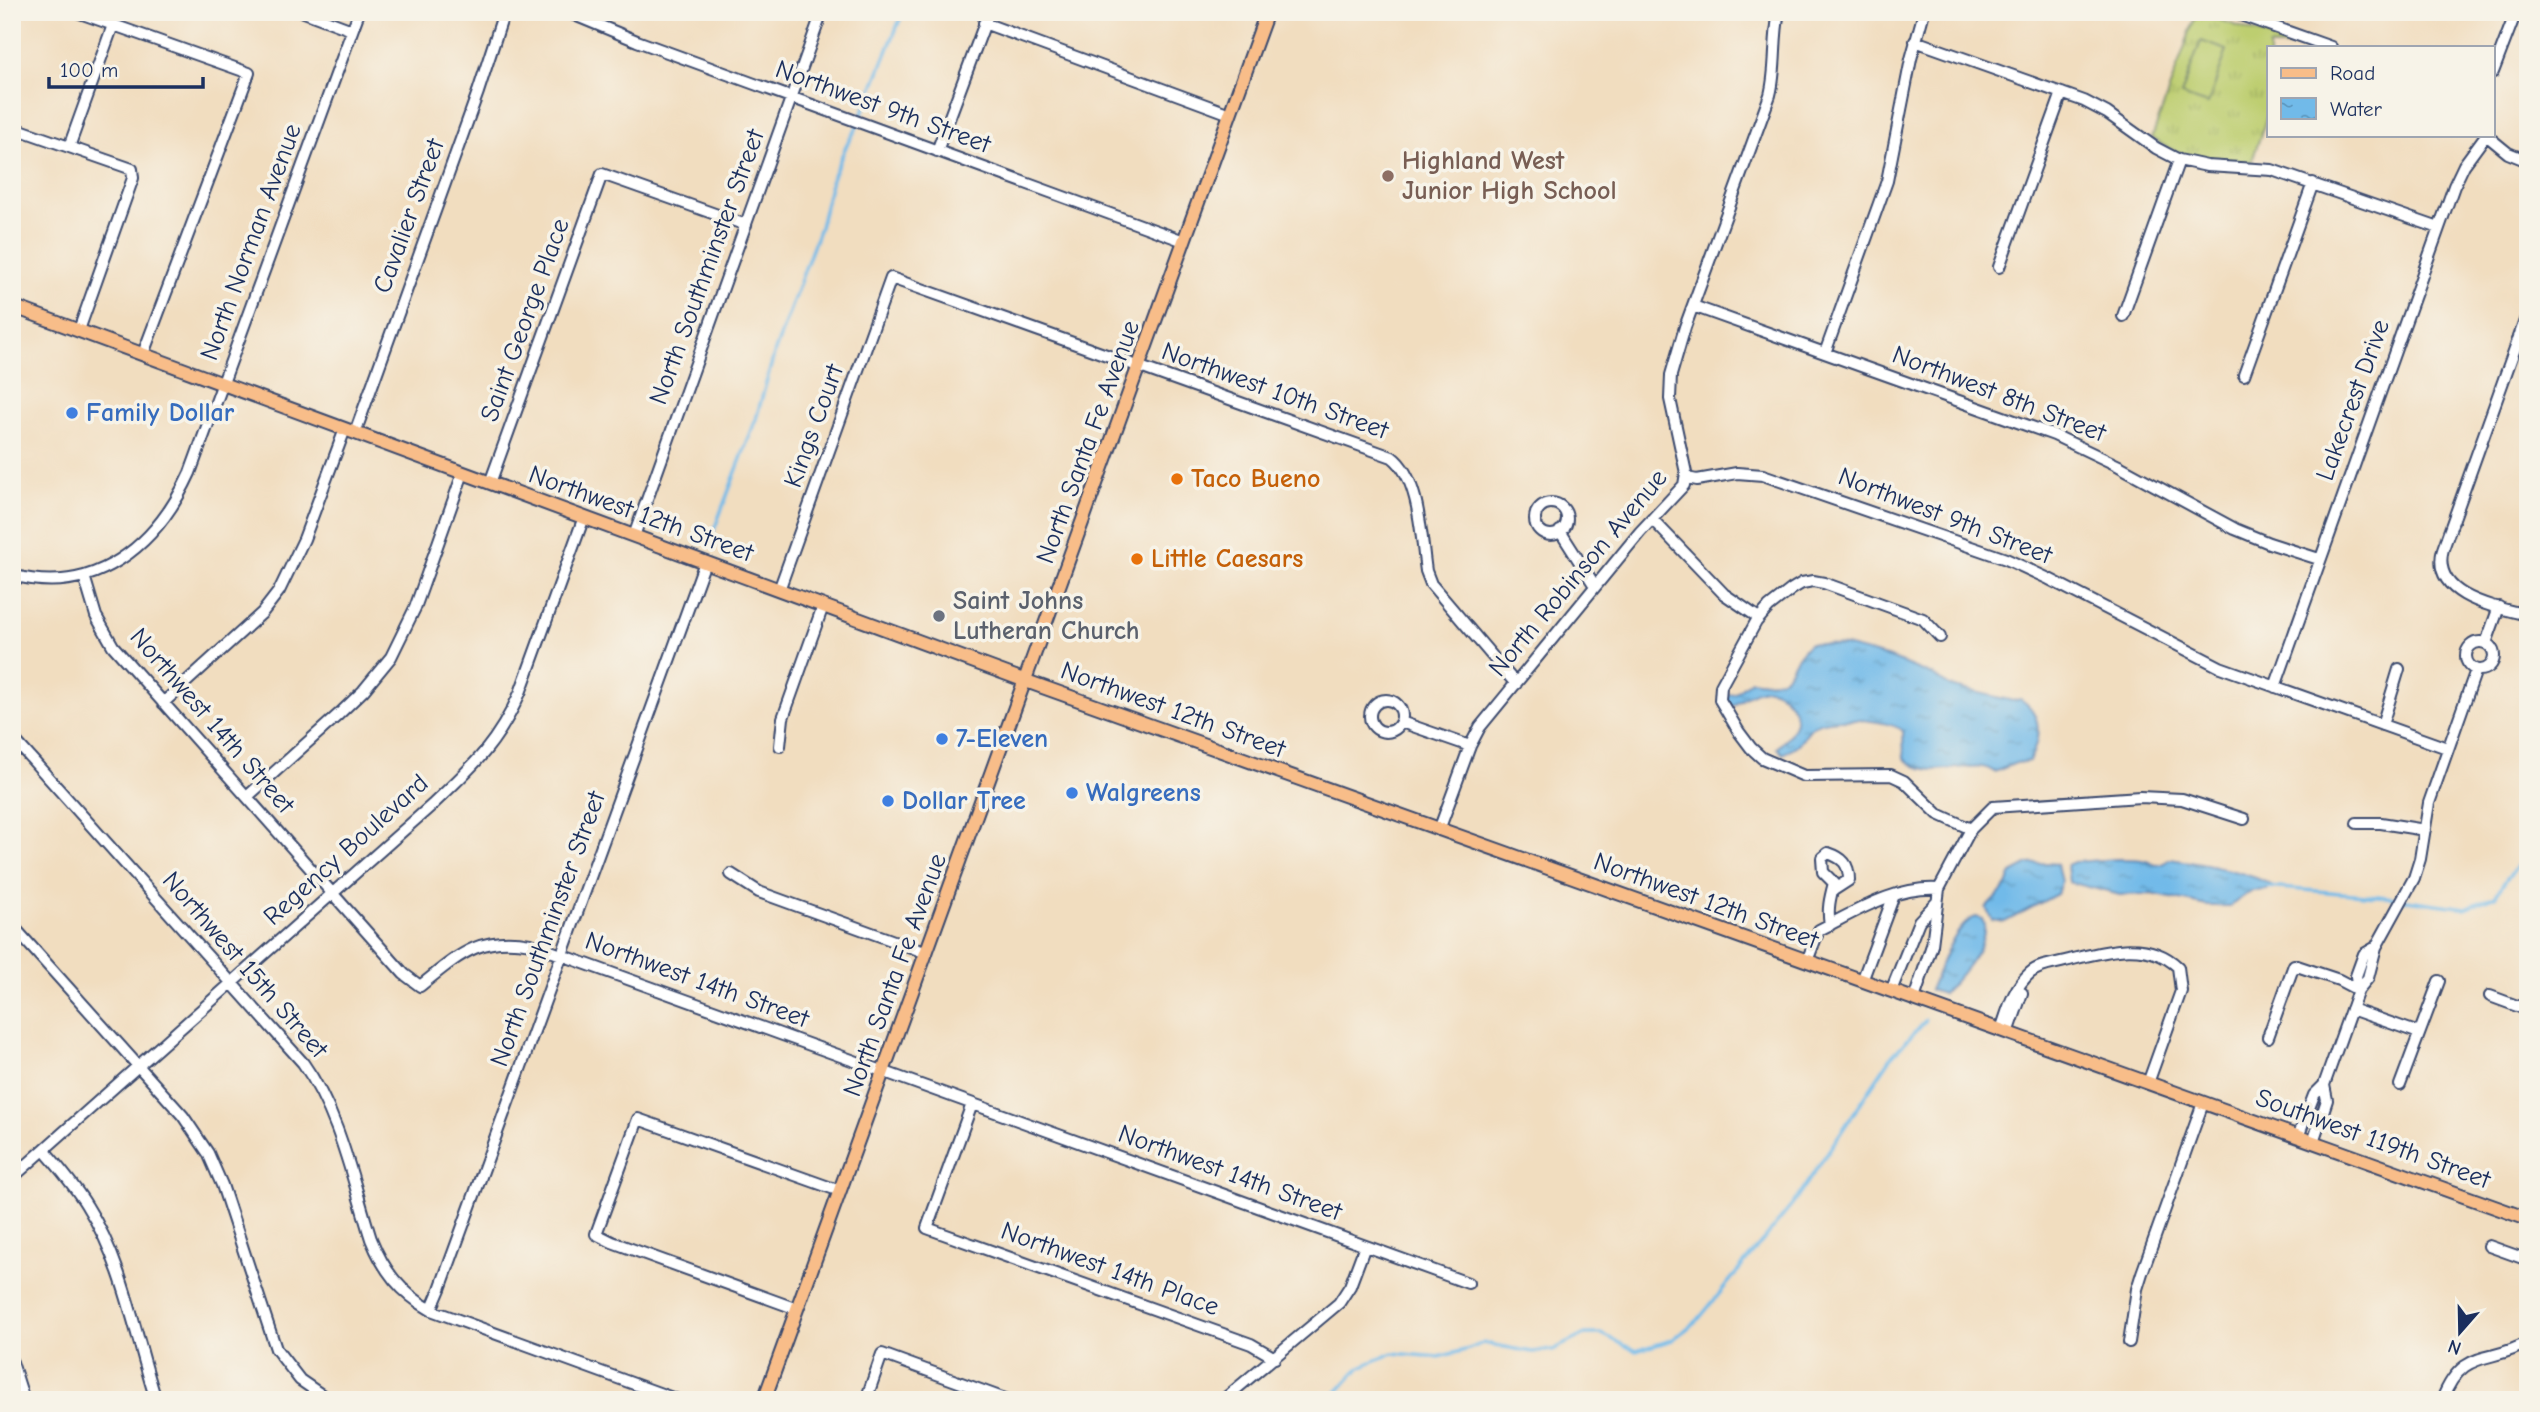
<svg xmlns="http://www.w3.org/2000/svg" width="2540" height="1412" viewBox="0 0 2540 1412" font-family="'Comic Neue',sans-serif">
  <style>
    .grass { fill: url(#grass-tufts); stroke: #6c7e67; stroke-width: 2 }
    .pitch { fill: #bdce70; stroke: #6c7e67; stroke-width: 2 }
    .water { fill: url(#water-ripples); stroke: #4674a4; stroke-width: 2 }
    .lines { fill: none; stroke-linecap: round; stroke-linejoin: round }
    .stream { stroke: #71bae9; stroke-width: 3.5 }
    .minor-casing { stroke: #3b496d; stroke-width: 14 }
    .major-casing { stroke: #3b496d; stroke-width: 16 }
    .minor { stroke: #fff; stroke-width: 10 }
    .major { stroke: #f8bd89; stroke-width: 12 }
    .education-dot { fill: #8d6e63; stroke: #f7f3e8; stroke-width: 2.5 }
    .shop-dot { fill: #3f7fe0; stroke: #f7f3e8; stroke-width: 2.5 }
    .food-dot { fill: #e8710a; stroke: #f7f3e8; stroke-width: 2.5 }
    .worship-dot { fill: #6b7280; stroke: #f7f3e8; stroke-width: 2.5 }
    .labels { text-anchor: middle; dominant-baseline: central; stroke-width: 7; stroke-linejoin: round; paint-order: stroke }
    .street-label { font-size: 26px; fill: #1b2f5e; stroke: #f7f3e8 }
    .education-label { font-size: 26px; font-weight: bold; fill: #785e54; stroke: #f7f3e8; text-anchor: start }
    .shop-label { font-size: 26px; font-weight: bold; fill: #366cbe; stroke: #f7f3e8; text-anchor: start }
    .food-label { font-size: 26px; font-weight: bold; fill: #c56008; stroke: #f7f3e8; text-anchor: start }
    .worship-label { font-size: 26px; font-weight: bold; fill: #5b616d; stroke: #f7f3e8; text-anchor: start }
  </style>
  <defs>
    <pattern id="grass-tufts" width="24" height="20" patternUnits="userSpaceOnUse" patternTransform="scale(1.75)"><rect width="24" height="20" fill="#bdce70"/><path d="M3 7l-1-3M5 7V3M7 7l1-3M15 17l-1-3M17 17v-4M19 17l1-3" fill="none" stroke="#a2b163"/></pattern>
    <pattern id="water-ripples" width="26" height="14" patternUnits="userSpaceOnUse" patternTransform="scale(1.75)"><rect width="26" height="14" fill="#71bae9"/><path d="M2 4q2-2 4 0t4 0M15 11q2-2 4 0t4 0" fill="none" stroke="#5c98c0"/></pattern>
  </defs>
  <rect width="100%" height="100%" fill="#f7f3e8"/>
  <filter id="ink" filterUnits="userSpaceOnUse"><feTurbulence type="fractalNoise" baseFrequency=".0143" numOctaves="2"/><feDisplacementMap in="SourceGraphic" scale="14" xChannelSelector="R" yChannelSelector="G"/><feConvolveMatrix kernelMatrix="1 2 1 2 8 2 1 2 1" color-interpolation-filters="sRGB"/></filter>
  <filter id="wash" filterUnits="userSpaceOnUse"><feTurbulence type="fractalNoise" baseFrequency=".00686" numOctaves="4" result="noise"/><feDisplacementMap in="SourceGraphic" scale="28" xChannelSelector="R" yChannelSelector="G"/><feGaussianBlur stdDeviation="1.57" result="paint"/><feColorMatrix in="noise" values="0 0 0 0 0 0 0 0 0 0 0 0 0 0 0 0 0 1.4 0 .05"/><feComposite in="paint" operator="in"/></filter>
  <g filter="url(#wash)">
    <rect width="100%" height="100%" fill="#f1ddbf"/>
    <path class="grass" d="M2197,12L2290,44L2289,47H2269V110L2252,161C2216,163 2182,159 2152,138Z"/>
    <path class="pitch" d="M2201,41L2227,50L2208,104L2181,95Z"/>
    <path class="water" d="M1810,643L1845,646L1890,658L1932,675L1950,686L2013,701L2020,699C2044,713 2040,741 2029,761L2016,763L1994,772C1974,755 1929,785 1904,758L1903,731C1891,719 1826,715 1812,727C1806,732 1803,740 1797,745C1793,748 1788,751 1783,754L1777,748C1785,740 1794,732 1796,721C1797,708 1779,686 1765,689C1753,690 1741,701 1731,707L1726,695L1735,693L1751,680C1798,688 1784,664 1810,643Z
      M2117,859C2125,859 2134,859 2142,860C2157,863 2154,870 2170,859C2198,863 2247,871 2271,885L2267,890L2251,891L2230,906H2208L2152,894L2120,895L2069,882L2067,865L2074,862Z
      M2047,863L2057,864L2061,882L2057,894L2005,922L1992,920L1986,908L2007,886L2012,873L2029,864Z
      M1976,917L1982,919C1994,940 1957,979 1943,994L1930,990C1939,970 1955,923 1976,917Z"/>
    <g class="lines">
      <path class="stream" d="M709,543L756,419L775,351L820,227L832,178L847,144L856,129L903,12
        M2266,887L2378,896L2466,908L2495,896L2507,878L2522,862H2528
        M1330,1400L1360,1367L1393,1353L1439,1357L1469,1349L1483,1343L1532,1352L1553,1350L1585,1334H1602L1636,1351L1672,1340L1697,1321L1793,1204L1892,1056L1926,1020"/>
    </g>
  </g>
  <g filter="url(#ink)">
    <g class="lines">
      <g class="minor-casing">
        <path id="minor" d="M77,12L249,73L143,354
          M304,12L352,30
          M567,12L637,41L1184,241
          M2232,12L2331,47
          M984,23L1230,114
          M1915,41L2084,101L2107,113L2156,148L2179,160L2207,166L2272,170L2439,228
          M2493,72L2516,12
          M12,127L132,169L133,178L79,330
          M2486,135L2508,153L2528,161
          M69,147L113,25
          M937,151L989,12
          M1999,267L2062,93
          M1693,306L2054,435L2119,466L2235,529L2269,543L2319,559
          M2528,312L2443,549C2430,596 2494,607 2528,615
          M2123,316L2179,160
          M1825,353L1887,181L1911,59L1924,12
          M2244,375L2313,183
          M355,433L478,92L504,12
          M1687,478L1697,480L1737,473L1763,475L2006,559L2049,579L2220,667L2447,748
          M490,483L602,174L746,225
          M1535 519a16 16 0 1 1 32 0a16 16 0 1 1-32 0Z
          M1652,519L1724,594L1759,618
          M1560,531L1595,586
          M634,536L822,12
          M12,575C95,598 157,545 190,473L359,12
          M84,576L96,616L113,646L404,974L420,986C458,956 479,934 531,944L1468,1283
          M779,590L891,278L1392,457C1420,478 1421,538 1426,571L1431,584L1516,684
          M1940,637L1923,619L1824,583L1813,581L1802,583L1792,589L1769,607L1756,622L1721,686L1720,700L1739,732L1751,748L1762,758L1804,776L1891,775L1904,781L1938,814L1971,829
          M2466 656a14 14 0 1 1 28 0a14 14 0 1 1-28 0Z
          M2486,643L2499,607
          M2275,687L2454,186L2464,165L2486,135
          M1370 716a16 16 0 1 1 32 0a16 16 0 1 1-32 0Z
          M163,703L262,613L279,591L304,539L345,429
          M1401,722L1470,746
          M2382,725L2399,669
          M12,737L303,1063C340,1115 352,1179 371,1239C384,1271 400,1292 431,1310L678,1400
          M780,746L783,718L823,606
          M248,796L338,715L363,691L391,657L415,608L463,473
          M2357,823H2381L2425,830
          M1439,830L1470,746L1480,727L1640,532L1684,485L1686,473L1670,399L1671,375L1685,327L1770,95C1777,68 1773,40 1779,12
          M731,874L759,892L927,953
          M12,925L183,1116L208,1153L222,1185L276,1349L300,1380L329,1400
          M1830,925C1827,909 1830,898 1834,883L1823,872L1822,858L1828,853C1843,858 1849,864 1849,880L1832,891
          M2376,947L2368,978L2358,990L2356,976L2364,954L2376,947L2414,878L2420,859L2429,803L2476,670
          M1807,961L1819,930C1857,911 1895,886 1939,889
          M1862,981L1894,895
          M1891,991L1919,921L1937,902
          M2490,996L2528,1010
          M1914,999L1932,945L1939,889L1971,829L1993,807L2140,797L2182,799L2244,819
          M2351,1009L2419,1033
          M2001,1030C2008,1010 2013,988 2030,973C2039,965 2054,964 2065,961C2102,952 2147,937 2178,967L2181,991L2148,1083
          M2008,1033L2022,993
          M2268,1037L2294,965L2339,980L2358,990L2324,1085L2314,1095L2298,1137
          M2400,1085L2439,981
          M972,1104L927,1228L1251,1344L1275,1358
          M2313,1142L2327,1100L2324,1085
          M44,1150C59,1168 75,1186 87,1206C124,1264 135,1335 156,1400
          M12,1178L432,805C472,767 497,745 520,693L584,517
          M2489,1246L2528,1260
          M797,1309L612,1242L596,1234L638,1119L840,1191
          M431,1310L440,1289L705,562
          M2129,1342L2137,1289L2142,1273L2203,1103
          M12,1362L24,1400
          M866,1400L882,1354L1008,1400
          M1223,1400L1339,1303L1350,1286L1365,1246
          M2442,1400C2463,1346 2490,1365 2528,1342"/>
      </g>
      <g class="major-casing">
        <path id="major" d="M12,306L1026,681L2528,1219
          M764,1400L1267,12"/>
      </g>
      <use href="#minor" class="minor"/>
      <use href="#major" class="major"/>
    </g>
  </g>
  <circle class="education-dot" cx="1388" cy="176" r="7"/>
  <g class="shop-dot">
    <circle cx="72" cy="413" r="7"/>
    <circle cx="942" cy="739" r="7"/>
    <circle cx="1072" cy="793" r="7"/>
    <circle cx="888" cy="801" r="7"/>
  </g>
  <g class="food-dot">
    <circle cx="1177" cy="479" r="7"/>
    <circle cx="1137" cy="559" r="7"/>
  </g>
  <circle class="worship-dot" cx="939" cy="616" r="7"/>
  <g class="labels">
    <g class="street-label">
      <text transform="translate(883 107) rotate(20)">Northwest 9th Street</text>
      <text transform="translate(409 216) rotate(-70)">Cavalier Street</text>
      <text transform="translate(251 242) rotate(-70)">North Norman Avenue</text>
      <text transform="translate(707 267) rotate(-70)">North Southminster Street</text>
      <text transform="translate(525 320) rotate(-70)">Saint George Place</text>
      <text transform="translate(1275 391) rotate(20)">Northwest 10th Street</text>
      <text transform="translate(1999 394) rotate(21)">Northwest 8th Street</text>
      <text transform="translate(2353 400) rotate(-70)">Lakecrest Drive</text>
      <text transform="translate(814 426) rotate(-70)">Kings Court</text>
      <text transform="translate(1088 442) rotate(-70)">North Santa Fe Avenue</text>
      <text transform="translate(641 514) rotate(20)">Northwest 12th Street</text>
      <text transform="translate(1945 516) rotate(21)">Northwest 9th Street</text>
      <text transform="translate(1578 573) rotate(-50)">North Robinson Avenue</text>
      <text transform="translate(1173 710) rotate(20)">Northwest 12th Street</text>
      <text transform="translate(212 721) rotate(49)">Northwest 14th Street</text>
      <text transform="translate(346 850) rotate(-42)">Regency Boulevard</text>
      <text transform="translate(1706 901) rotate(20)">Northwest 12th Street</text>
      <text transform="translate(548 929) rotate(-70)">North Southminster Street</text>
      <text transform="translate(245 965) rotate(49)">Northwest 15th Street</text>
      <text transform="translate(895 975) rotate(-70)">North Santa Fe Avenue</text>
      <text transform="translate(697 980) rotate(20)">Northwest 14th Street</text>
      <text transform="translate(2373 1139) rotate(20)">Southwest 119th Street</text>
      <text transform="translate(1230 1173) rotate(20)">Northwest 14th Street</text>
      <text transform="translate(1110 1269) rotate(20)">Northwest 14th Place</text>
    </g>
    <g class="education-label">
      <text x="1402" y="161">Highland West<tspan x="1402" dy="30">Junior High School</tspan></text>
    </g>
    <g class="shop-label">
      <text x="86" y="413">Family Dollar</text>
      <text x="956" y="739">7-Eleven</text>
      <text x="1086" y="793">Walgreens</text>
      <text x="902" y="801">Dollar Tree</text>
    </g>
    <g class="food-label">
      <text x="1191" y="479">Taco Bueno</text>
      <text x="1151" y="559">Little Caesars</text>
    </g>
    <g class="worship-label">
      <text x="953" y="601">Saint Johns<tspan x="953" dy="30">Lutheran Church</tspan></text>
    </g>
  </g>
  <rect width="2540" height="1412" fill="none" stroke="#f7f3e8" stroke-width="42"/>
  <rect x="2267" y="46" width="228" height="91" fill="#f7f3e8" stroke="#9fa5b1" stroke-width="2"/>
  <rect x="2281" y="68" width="35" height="10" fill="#f8bd89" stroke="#9fa5b1" stroke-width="2"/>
  <text x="2330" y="80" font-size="21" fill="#1b2f5e">Road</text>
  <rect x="2281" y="98" width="35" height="21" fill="url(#water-ripples)" stroke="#9fa5b1" stroke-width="2"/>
  <text x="2330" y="116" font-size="21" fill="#1b2f5e">Water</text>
  <g transform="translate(2460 1332) rotate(200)" stroke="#f7f3e8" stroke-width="5" paint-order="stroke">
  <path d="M0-5L12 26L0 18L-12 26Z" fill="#1b2f5e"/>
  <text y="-10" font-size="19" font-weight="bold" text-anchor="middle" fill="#1b2f5e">N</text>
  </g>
  <path d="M49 77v10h154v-10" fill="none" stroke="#1b2f5e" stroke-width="3.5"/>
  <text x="60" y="77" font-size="21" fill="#1b2f5e" stroke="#f7f3e8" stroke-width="5" paint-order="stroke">100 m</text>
</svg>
